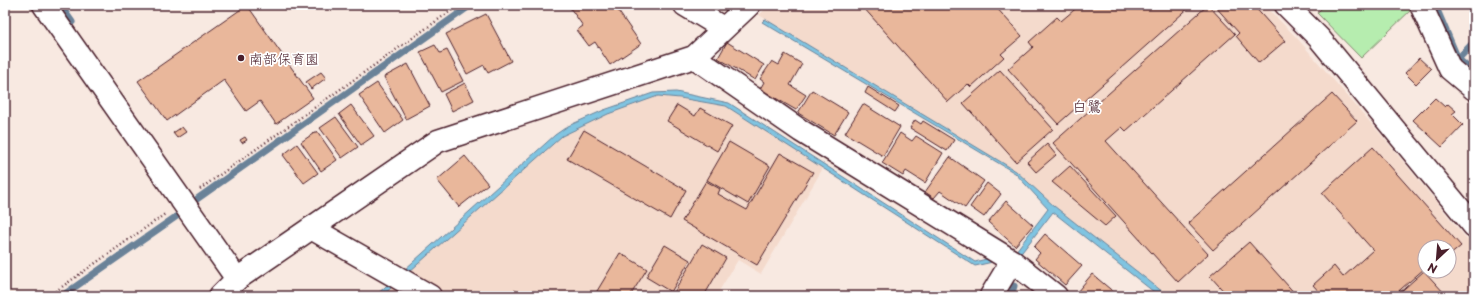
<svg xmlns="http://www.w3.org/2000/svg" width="1479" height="301" viewBox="0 0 1479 301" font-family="'Playpen Sans','Klee One',sans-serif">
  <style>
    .built { fill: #f4dacc; fill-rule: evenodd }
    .green { fill: #b6edaf; stroke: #80866d }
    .water { fill: #80c4e1; stroke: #6a8298 }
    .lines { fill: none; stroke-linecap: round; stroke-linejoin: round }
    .stream { stroke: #6a8298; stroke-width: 7 }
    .building { fill: #e9b79b; stroke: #4a1f2b }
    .minor-casing { stroke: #4a1f2b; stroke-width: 25 }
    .tertiary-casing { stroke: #4a1f2b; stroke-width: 25 }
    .path { stroke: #4a1f2b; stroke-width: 2.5; stroke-dasharray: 1 3; stroke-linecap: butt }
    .minor { stroke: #fff; stroke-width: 22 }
    .tertiary { stroke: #fff; stroke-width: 22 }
    .poi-dot { fill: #4a1f2b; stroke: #fff; stroke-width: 1.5 }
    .labels { text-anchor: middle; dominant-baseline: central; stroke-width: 3.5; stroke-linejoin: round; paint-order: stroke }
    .poi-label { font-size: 14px; fill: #4a1f2b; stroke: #fff; text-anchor: start }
    .neighbourhood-label { font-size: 15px; fill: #4a1f2b; stroke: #fff }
  </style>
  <rect width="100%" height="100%" fill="#f8e9e1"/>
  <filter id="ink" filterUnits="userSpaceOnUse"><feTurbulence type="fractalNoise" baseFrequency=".025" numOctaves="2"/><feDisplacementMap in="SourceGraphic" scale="8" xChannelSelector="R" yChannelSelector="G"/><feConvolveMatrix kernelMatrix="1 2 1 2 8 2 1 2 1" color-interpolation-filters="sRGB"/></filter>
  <g filter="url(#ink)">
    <path class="built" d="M770,5H1264L1296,37L1383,137L1474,248V296H1168L1054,206L1016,171L759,15ZM1425,247H1449V271H1425Z
      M658,96L680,98L726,106L823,168L761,274L738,260L716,296H450L409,271L562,136L608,114Z
      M396,283L417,296H382Z"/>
    <path class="green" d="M1325,5H1413L1414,7L1361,58L1317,13Z"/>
    <path class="water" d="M765,19L1016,171L1054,206L1168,296H1159L1053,212L1019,256L975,266L726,106L680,98L658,96L608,114L562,136L382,296H375L555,135L568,126L604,110L653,93L676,92L729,103L975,262L1016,251L1048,209L1015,173L762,22Z"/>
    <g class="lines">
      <path class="stream" d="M60,5L72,22
        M1435,5L1458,59L1474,73
        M1458,59L1474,42
        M197,199L471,5
        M62,296L177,216
        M1011,296L1014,286"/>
    </g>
    <path class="building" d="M247,5L313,98L276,124L260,101L246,111L224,80L167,121L138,81Z
      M568,5H614L641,44L610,65L595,42L589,46L577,30L583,26Z
      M863,5H994L1022,36L1001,54L1004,57L971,87L968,84L948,102L862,6Z
      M1080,5H1192L1058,124L1008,69L1033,47L1029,42L1057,17L1061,21Z
      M1208,5L1235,34L1126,131L1122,127L1106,141L1208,254L1178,282L1053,143Z
      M1214,5H1253L1285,41L1259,63L1236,36L1239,33Z
      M486,14L511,61L488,73L484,65L467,74L446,34Z
      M727,42L764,65L755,80L718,58Z
      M435,45L440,53L447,50L463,81L441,92L420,52Z
      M785,54L802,64L790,85L806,95L796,110L760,89L764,82L760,79L772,61L779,65Z
      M1419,58L1431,69L1416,84L1405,73Z
      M408,64L430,106L406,119L384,77Z
      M1000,70L1053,129L1016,162L963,103Z
      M321,72L326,78L311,89L306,82Z
      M377,83L403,120L385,133L359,95Z
      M465,83L474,100L452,111L444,94Z
      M868,87L899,106L895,112L865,93Z
      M812,90L848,112L834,135L798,113Z
      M1332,94L1357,121L1213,250L1188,223Z
      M1435,98L1445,107L1448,104L1456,111L1452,114L1463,125L1442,147L1413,120Z
      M863,104L900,127L883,156L845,133Z
      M351,105L374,136L361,145L339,114Z
      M677,105L695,116L700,108L732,126L717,151L667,121Z
      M336,117L358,147L342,158L320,128Z
      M915,120L921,124L923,121L954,140L947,151L910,128Z
      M182,127L186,132L177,138L173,133Z
      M584,130L686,190L670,219L567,159Z
      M317,131L337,160L321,171L301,142Z
      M900,133L912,141L916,136L943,153L925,183L906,171L903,176L882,163Z
      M245,137L247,140L242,143L240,140Z
      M729,142L770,166L748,204L707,180Z
      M297,144L318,173L304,183L283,155Z
      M1047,144L1056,155L1036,172L1027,162Z
      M1373,147L1461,246L1449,256V247H1425V268L1393,296H1321L1322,295L1313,285L1334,266L1343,277L1373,250L1322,193Z
      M780,153L813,172L757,265L682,221L706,181L720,189L718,194L747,210Z
      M465,156L488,184L459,207L437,180Z
      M950,157L984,181L965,208L940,191L934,198L925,192Z
      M1070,166L1116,216L1105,226L1052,182Z
      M987,183L1001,194L984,217L970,207Z
      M1006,201L1033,225L1015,246L988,222Z
      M1045,234L1082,266L1065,285L1035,259L1040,253L1034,247Z
      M1249,242L1297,296H1228L1210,276Z
      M702,244L726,258L704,296H672Z
      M665,245L690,260L671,292L646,277Z
      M620,253L647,269L630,296H594Z
      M1424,271L1446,295L1445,296H1396Z
      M1092,274L1116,294L1114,296H1082L1077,292Z
      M514,290L525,296H510Z"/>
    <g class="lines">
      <g class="minor-casing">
        <path id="minor" d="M44,5L237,279
          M685,5L723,28
          M1421,5L1450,69L1474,89
          M694,57L801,131L1012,261L1056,296
          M311,228L430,296
          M991,296L1012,261"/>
      </g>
      <g class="tertiary-casing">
        <path id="tertiary" d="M1286,5L1319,38L1474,226
          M220,296L237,279L438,141L694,57L749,5"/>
      </g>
      <path class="path" d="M200,189L459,5
        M49,296L165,214"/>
      <use href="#minor" class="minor"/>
      <use href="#tertiary" class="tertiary"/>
    </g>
  </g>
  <circle class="poi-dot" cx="241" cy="58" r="4"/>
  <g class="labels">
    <g class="poi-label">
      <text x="249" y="58">南部保育園</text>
    </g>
    <g class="neighbourhood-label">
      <text x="1087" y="105">白鷺</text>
    </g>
  </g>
  <rect width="1479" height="301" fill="none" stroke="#fff" stroke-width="20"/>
  <rect x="10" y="10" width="1459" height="281" fill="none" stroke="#4a1f2b" stroke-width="1.5" filter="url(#ink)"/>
  <g transform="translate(1437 259) rotate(206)"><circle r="19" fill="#ffffff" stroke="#b7a5aa"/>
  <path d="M0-3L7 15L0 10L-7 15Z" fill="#4a1f2b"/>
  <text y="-6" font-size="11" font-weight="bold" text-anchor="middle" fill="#4a1f2b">N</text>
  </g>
</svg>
